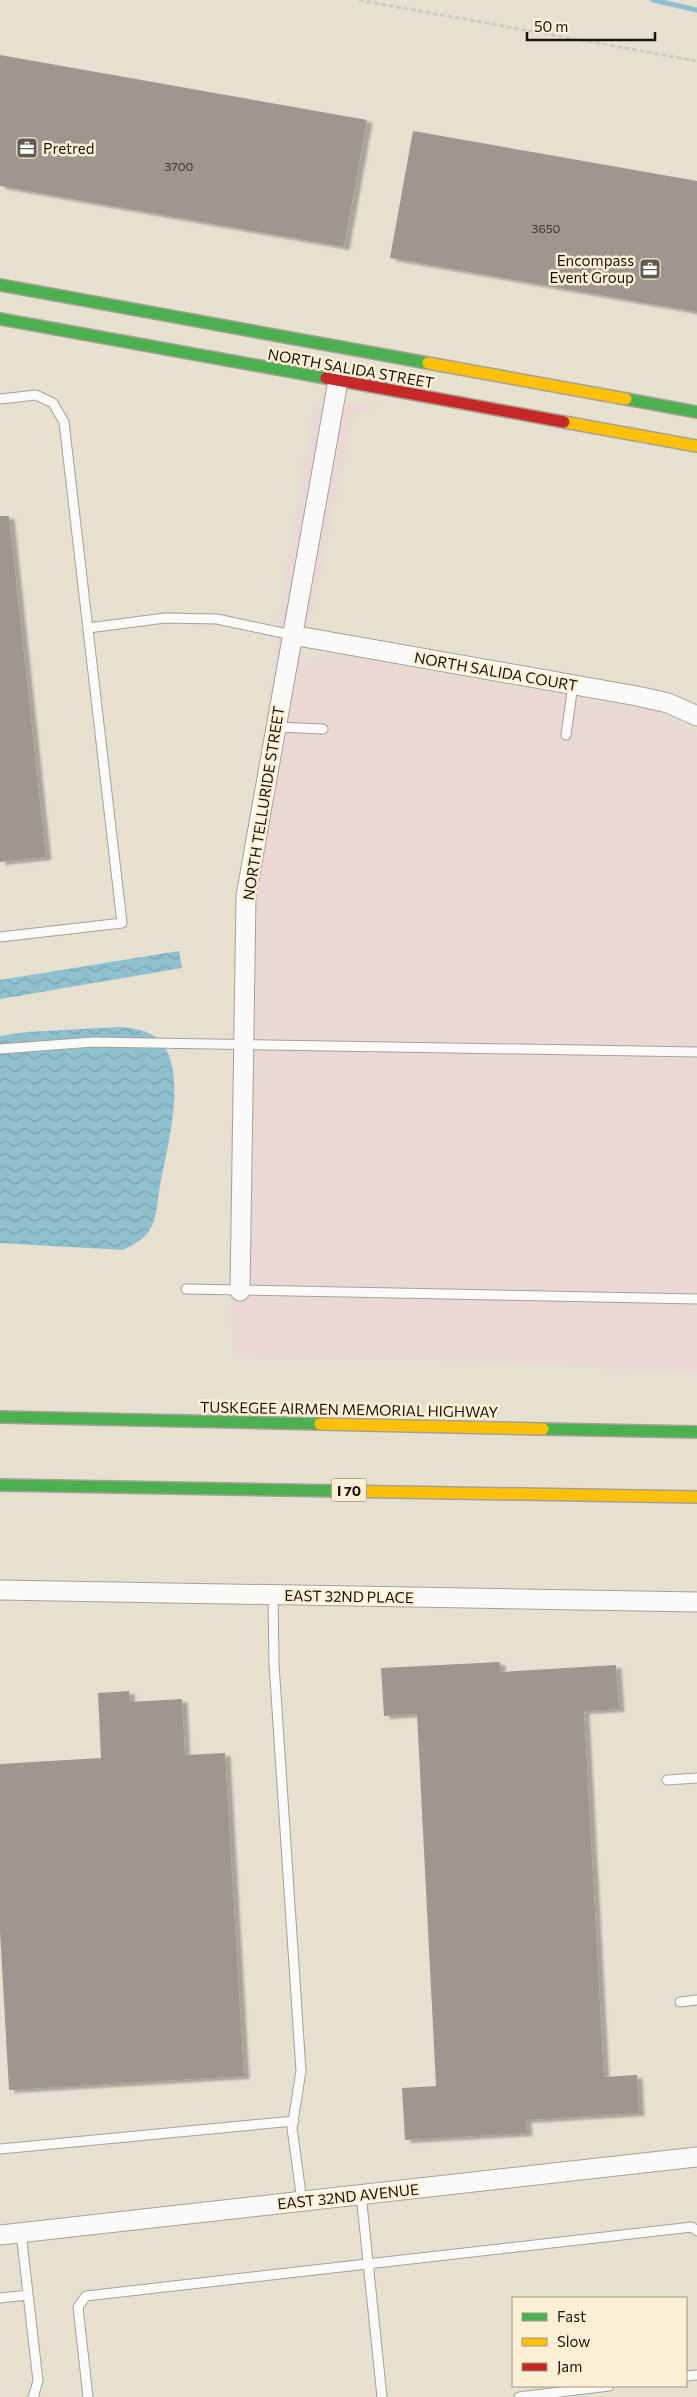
<svg xmlns="http://www.w3.org/2000/svg" width="697" height="2397" viewBox="0 0 697 2397" font-family="Commissioner,sans-serif">
  <style>
    .commercial { fill: #e9d8d6 }
    .water { fill: url(#water-waves) }
    .lines { fill: none; stroke-linecap: round; stroke-linejoin: round }
    .stream { stroke: #8ec0cf; stroke-width: 5 }
    .building { fill: #9f978f; filter: url(#shadow) }
    .lane-casing { stroke: #a6a195; stroke-width: 11 }
    .street-casing { stroke: #a6a195; stroke-width: 21 }
    .fast-casing { stroke: #a6a195; stroke-width: 14 }
    .slow-casing { stroke: #a6a195; stroke-width: 14 }
    .jam-casing { stroke: #a6a195; stroke-width: 14 }
    .path { stroke: #cccbc6; stroke-width: 3; stroke-dasharray: 5 2.5; stroke-linecap: butt }
    .lane { stroke: #fbfaf8; stroke-width: 9 }
    .street { stroke: #fbfaf8; stroke-width: 19 }
    .fast { stroke: #4caf50; stroke-width: 11 }
    .slow { stroke: #ffc107; stroke-width: 11 }
    .jam { stroke: #c62828; stroke-width: 11 }
    .labels { text-anchor: middle; dominant-baseline: central; stroke-width: 5; stroke-linejoin: round; paint-order: stroke }
    .number-label { font-size: 12px; fill: #3a362d }
    .shield { fill: #fbf0d5; stroke: #5d5748; stroke-width: 1 }
    .shield-label { font-size: 14px; font-weight: bold; fill: #19150c }
    .poi-label { font-size: 15px; fill: #19150c; stroke: #fbf0d5; text-anchor: start }
    .street-label { font-size: 15px; fill: #19150c; stroke: #fbf0d5 }
  </style>
  <defs>
    <pattern id="water-waves" width="16" height="10" patternUnits="userSpaceOnUse" patternTransform="scale(1.25)"><rect width="16" height="10" fill="#8ec0cf"/><path d="M0 5q4-4 8 0t8 0" fill="none" stroke="#7aa4b1"/></pattern>
    <filter id="shadow"><feDropShadow dx="5.5" dy="3" stdDeviation="1" flood-color="#0004"/></filter>
  </defs>
  <rect width="100%" height="100%" fill="#e6e0d0"/>
  <path class="commercial" d="M314,403L377,404L363,412L352,424L300,668L324,652L659,712L697,732V1373L445,1360L234,1358L228,1273L238,883L274,670L281,602Z"/>
  <path class="water" d="M179,951L182,968L0,999V980Z
    M120,1027C133,1028 149,1030 159,1040C189,1069 167,1149 160,1185C158,1197 157,1215 152,1226C145,1239 135,1244 123,1250L0,1243V1036L26,1032Z"/>
  <g class="lines">
    <path class="stream" d="M653,0L697,10"/>
  </g>
  <path class="building" d="M0,55L367,120L344,247L0,186Z
    M413,131L697,181V312L390,258Z
    M0,516H9L46,857L0,862Z
    M500,1662V1672L616,1665L619,1709L584,1711L604,2077L637,2075L639,2113L526,2120L527,2133L405,2140L402,2088L436,2086L417,1714L384,1716L381,1668Z
    M129,1691L130,1702L182,1699L185,1755L225,1753L244,2076L9,2090L0,1931V1764L101,1758L98,1693Z"/>
  <g class="lines">
    <g class="lane-casing">
      <path id="lane" d="M0,399L36,395L53,403L64,422L122,923L0,937
        M88,628L165,618L217,619L292,635
        M276,727L323,729
        M566,735L573,685
        M0,1049L93,1042L697,1052
        M186,1289L697,1299
        M273,1595L274,1664L301,2071L292,2128L302,2201
        M667,1780L697,1778
        M680,2002L697,2000
        M0,2149L294,2121
        M361,2194L382,2397
        M21,2233L38,2381L33,2397
        M0,2298L28,2295
        M686,2376L697,2375
        M88,2397L78,2307L86,2296L692,2227L697,2231
        M519,2397L609,2386"/>
    </g>
    <g class="street-casing">
      <path id="street" d="M292,635L637,696L668,703L697,716
        M240,1291L246,896L338,381
        M0,1590L697,1602
        M0,2235L697,2157"/>
    </g>
    <g class="fast-casing">
      <path id="fast" d="M0,285L428,363
        M0,319L326,378
        M626,399L697,412
        M0,1417L320,1424
        M543,1429L697,1432
        M0,1485L336,1491"/>
    </g>
    <g class="slow-casing">
      <path id="slow" d="M428,363L626,399
        M564,422L697,446
        M320,1424L543,1429
        M336,1491L697,1497"/>
    </g>
    <g class="jam-casing">
      <path id="jam" d="M326,378L564,422"/>
    </g>
    <path class="path" d="M359,0L697,61"/>
    <use href="#lane" class="lane"/>
    <use href="#street" class="street"/>
    <use href="#fast" class="fast"/>
    <use href="#slow" class="slow"/>
    <use href="#jam" class="jam"/>
  </g>
  <defs>
    <g id="office-square" transform="scale(1.125)"><rect x="-9" y="-9" width="18" height="18" rx="4" fill="#615c51" stroke="#fbf0d5"/><path d="M-6-3h4V-5.5h4V-3h4V5H-6ZM-1-4.5V-3h2v-1.5ZM-6 0V1H6V0Z" fill="#fff"/></g>
  </defs>
  <g fill-rule="evenodd">
    <use href="#office-square" x="27" y="148"/>
    <use href="#office-square" x="650" y="269"/>
  </g>
  <g class="labels">
    <g class="number-label">
      <text x="179" y="166">3700</text>
      <text x="546" y="228">3650</text>
    </g>
    <rect class="shield" x="331.5" y="1478.5" width="35" height="23" rx="4"/>
    <g class="shield-label">
      <text x="349" y="1490">I 70</text>
    </g>
    <g class="poi-label">
      <text x="43" y="148">Pretred</text>
      <text x="634" y="260" text-anchor="end">Encompass<tspan x="634" dy="17">Event Group</tspan></text>
    </g>
    <g class="street-label">
      <text transform="translate(351 368) rotate(10)">NORTH SALIDA STREET</text>
      <text transform="translate(496 671) rotate(10)">NORTH SALIDA COURT</text>
      <text transform="translate(263 803) rotate(-81)">NORTH TELLURIDE STREET</text>
      <text transform="translate(349 1409) rotate(1)">TUSKEGEE AIRMEN MEMORIAL HIGHWAY</text>
      <text transform="translate(349 1596) rotate(1)">EAST 32ND PLACE</text>
      <text transform="translate(348 2196) rotate(-6)">EAST 32ND AVENUE</text>
    </g>
  </g>
  <rect x="512" y="2297" width="175" height="90" fill="#fbf0d5" stroke="#a19885"/>
  <rect x="522" y="2313" width="25" height="8" fill="#4caf50" stroke="#a19885"/>
  <text x="557" y="2322" font-size="15" fill="#19150c">Fast</text>
  <rect x="522" y="2338" width="25" height="8" fill="#ffc107" stroke="#a19885"/>
  <text x="557" y="2347" font-size="15" fill="#19150c">Slow</text>
  <rect x="522" y="2363" width="25" height="8" fill="#c62828" stroke="#a19885"/>
  <text x="557" y="2372" font-size="15" fill="#19150c">Jam</text>
  <path d="M527 32v8h128v-8" fill="none" stroke="#19150c" stroke-width="2.5"/>
  <text x="534" y="32" font-size="15" fill="#19150c" stroke="#fbf0d5" stroke-width="4" paint-order="stroke">50 m</text>
</svg>
